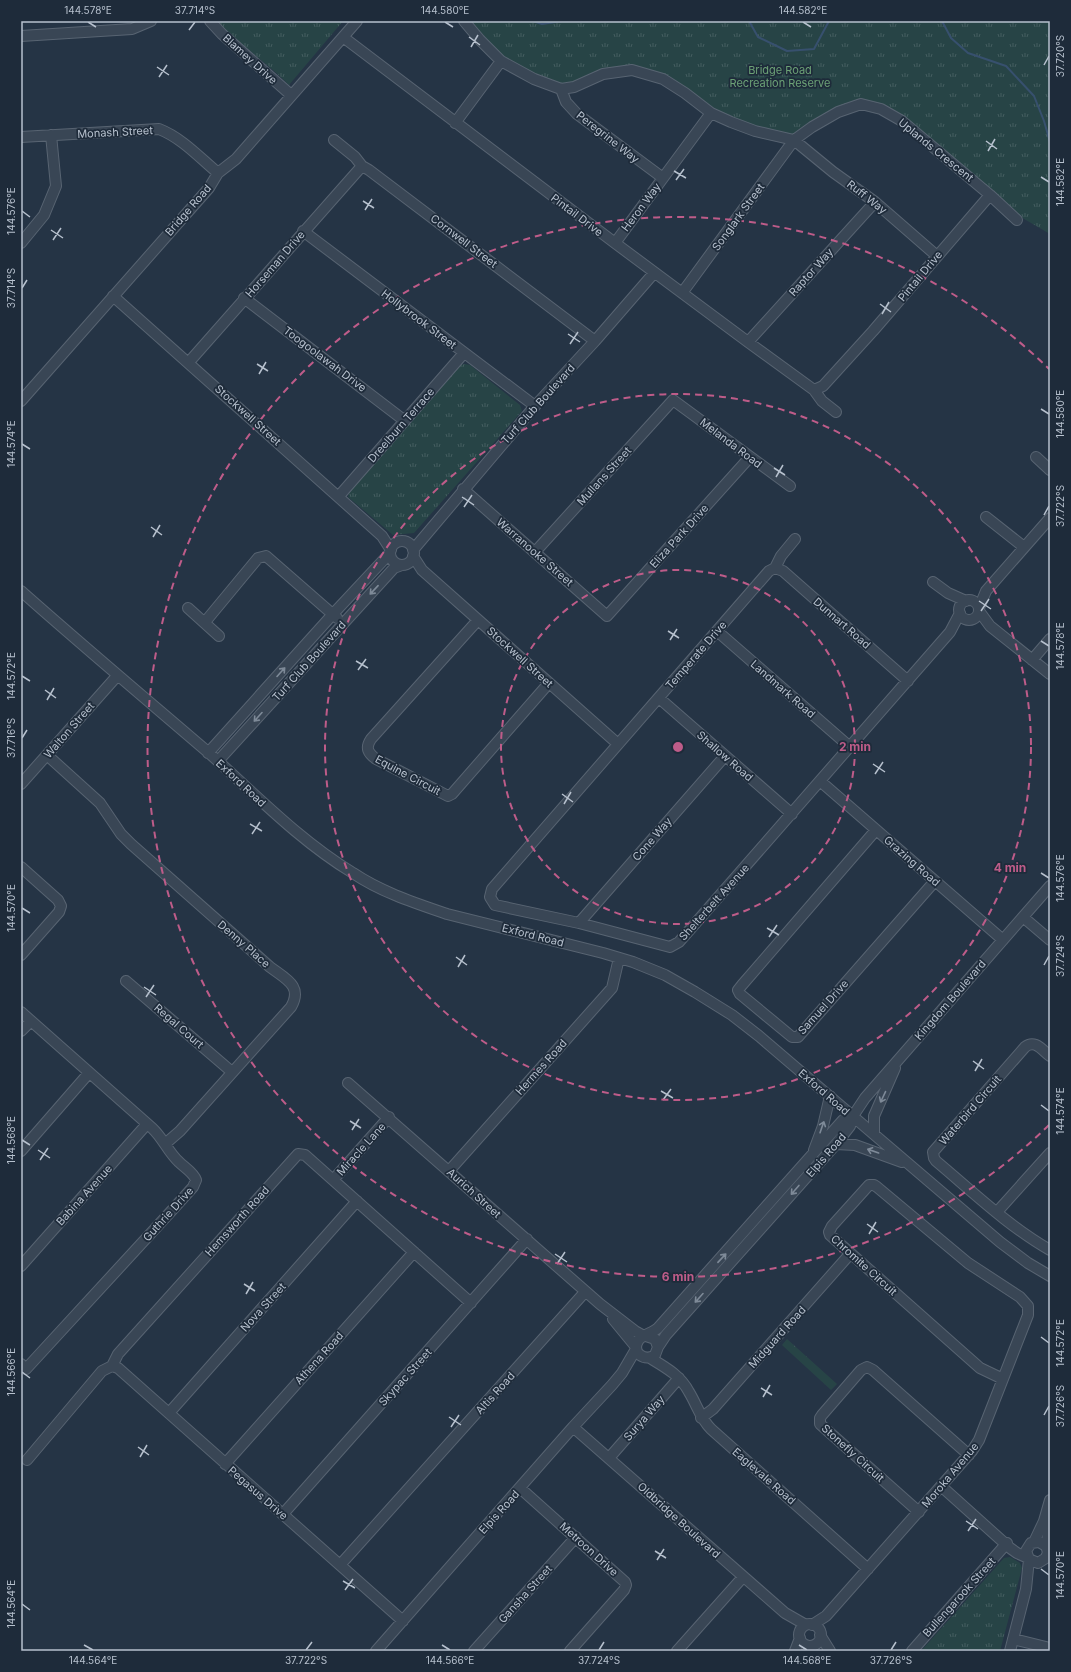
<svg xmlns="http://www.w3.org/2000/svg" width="1071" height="1672" viewBox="0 0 1071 1672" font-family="Inter,sans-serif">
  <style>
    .grass { fill: url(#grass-tufts) }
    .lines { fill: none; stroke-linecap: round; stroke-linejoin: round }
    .stream { stroke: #37506e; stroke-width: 2 }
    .minor-casing { stroke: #586472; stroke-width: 12 }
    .minor { stroke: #394655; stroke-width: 10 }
    .oneway { stroke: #7e8a98 }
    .ticks { fill: none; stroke: #b7c1ce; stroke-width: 1.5 }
    .ring { fill: none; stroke: #be5c89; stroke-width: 2; stroke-dasharray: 7 5 }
    .labels { text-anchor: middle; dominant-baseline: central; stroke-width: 3.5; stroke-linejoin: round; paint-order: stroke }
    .street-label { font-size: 11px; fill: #b7c1ce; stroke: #1e2b3a }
    .park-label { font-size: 11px; fill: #6ca176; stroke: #1e2b3a }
    .centre { fill: #be5c89; stroke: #1e2b3a; stroke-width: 2 }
    .ring-label { font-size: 12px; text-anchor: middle; font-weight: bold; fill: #be5c89; stroke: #1e2b3a; stroke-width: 3.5; stroke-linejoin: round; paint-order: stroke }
    .neatline { fill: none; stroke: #b7c1ce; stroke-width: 1.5 }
    .ticks-label { font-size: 10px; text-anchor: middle; fill: #b7c1ce }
  </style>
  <defs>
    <pattern id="grass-tufts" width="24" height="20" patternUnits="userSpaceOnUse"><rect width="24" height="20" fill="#274446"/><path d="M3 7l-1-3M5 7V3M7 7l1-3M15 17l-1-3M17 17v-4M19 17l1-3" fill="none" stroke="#445d60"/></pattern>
  </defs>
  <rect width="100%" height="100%" fill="#253445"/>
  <path class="grass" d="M217,21H343L289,85C267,62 239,45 217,21Z
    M470,21H1050V234L1019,216L905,118L861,100L794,136L756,127L732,118L714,109L687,90L648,70L562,85L537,75L504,57Z
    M465,364L470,365L520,405L522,411L414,533L393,535L348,497L350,489L459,365Z
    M787,1339L837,1384L831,1390L782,1345Z
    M1010,1557L1020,1563L1022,1568L1000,1651H921L1004,1558Z"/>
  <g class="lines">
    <path class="stream" d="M533,21L542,24L562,21
      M749,21L758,37L787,51L814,49L829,21
      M942,21L951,38L968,53L1006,66L1034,96L1044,121L1050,142"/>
    <g class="minor-casing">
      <path id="minor" d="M210,21L222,34L291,95
        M464,21L480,40L501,61L534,79L561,89L574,87L603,74L632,70L663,79L685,93L711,113L731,122L755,131L794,140L833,172L875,202L937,256
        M21,36L132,29L151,21
        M343,37L615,243L748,342L814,390L822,401L836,412
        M561,89L566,102L577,114L663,178
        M455,123L501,61
        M21,137L159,129C182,138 199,157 218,173
        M334,140L355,157L362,166L369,170L595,341
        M303,231L535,406
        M21,243L44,215L56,186L51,135
        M615,243L711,113
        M682,293L794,140L812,127L838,112L861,104L881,109L902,121L990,195L1017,220
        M113,296L382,536L391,550
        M244,298L405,421
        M748,342L875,202
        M189,362L362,166
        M814,390L823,386L873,331L990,195
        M21,401L209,188L218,173L236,159L357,21
        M1036,457L1050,470
        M463,489L607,616L750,457
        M339,496L464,353
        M986,517L1024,547
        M390 553a12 12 0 1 1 24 0a12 12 0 1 1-24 0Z
        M413,550L535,406L595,341L654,273
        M535,552L673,400L790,486
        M413,556L422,570L618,744
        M775,568L769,571L492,889L490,897L495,905L579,923L670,947L679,942L950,632L960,613
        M775,568L783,571L908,681
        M775,568L781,556L795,539
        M933,582L948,593L966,601
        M21,591C83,646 146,699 209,753C256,795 299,840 353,873C381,892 415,903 447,914L603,953L633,962L665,975L695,992L732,1015L759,1036L1000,1242L1028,1263L1050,1276
        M959 610a10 10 0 1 1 20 0a10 10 0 1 1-20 0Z
        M188,608L219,636
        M979,608L986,591L1050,518
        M979,611L990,626L1050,674
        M478,620L371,739C365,748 368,753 376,759L448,796L452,794L549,683
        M205,622L258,558L266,556L337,618
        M717,631L850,747
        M1032,660L1050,639
        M659,698L792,814
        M208,753L333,614L390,553
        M47,755L100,803L121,834L131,844L270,967C286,979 303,986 291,1007L180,1131L165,1144
        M218,761L394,568L402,565
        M820,781L1003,940
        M21,784L117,676
        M876,830L742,985L738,990L740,994L792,1037H798L935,881
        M21,867L58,900L61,906L59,912L21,955
        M1023,917L1050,940
        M579,923L725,756
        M126,981L232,1072
        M21,1012L152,1128C163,1138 168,1152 179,1162C184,1167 194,1173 196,1180L193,1187L175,1207L26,1369L21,1364
        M21,1031L31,1021
        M1050,1056C1042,1050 1035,1039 1025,1047L933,1152L934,1158L936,1161C973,1192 1008,1226 1050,1250
        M348,1083L600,1304L635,1331L644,1336
        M874,1134V1116L895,1068
        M836,1144L855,1145L902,1162
        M814,1150L823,1126L830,1096
        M21,1151L89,1073
        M449,1171L612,988L619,958
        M333,1180L389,1117
        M997,1212L1050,1153
        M21,1266L147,1124
        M613,1319L636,1347
        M646,1336L655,1339L658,1347L655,1355C645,1362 631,1353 638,1341C641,1335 653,1333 658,1328L843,1120L853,1116
        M658,1347L666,1335L836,1144L850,1126L853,1116L865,1098L1050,886
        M650,1358C665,1367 680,1375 689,1392C697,1405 700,1418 711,1429L868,1569
        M112,1366L118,1368L403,1621
        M169,1413L357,1201
        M701,1418L713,1409L850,1254
        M573,1427L785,1613L806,1625
        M609,1458L679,1378
        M27,1460L102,1371L112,1366L118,1354L298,1154L305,1155L471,1303
        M225,1464L414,1252
        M941,1486L1010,1548L1017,1553L1028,1558
        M520,1488L625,1582L626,1585L624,1590L570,1651
        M919,1512L820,1424V1418L822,1415L861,1370L867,1367L873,1370L969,1455
        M283,1514L527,1239
        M1034,1542L1044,1521L1050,1500
        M1046,1546L1039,1542L1031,1543L1026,1551L1029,1559L1038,1563L1046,1558L1048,1552L1046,1546L1050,1525
        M340,1565L585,1292
        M799 1635a11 11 0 1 1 22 0a11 11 0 1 1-22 0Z
        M812,1625L826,1616L972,1451L979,1440L1028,1315V1306L1020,1297L968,1263L877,1187L874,1185H869L832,1226L829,1232L830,1235L980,1368L1003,1379
        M820,1635L830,1651
        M1013,1639L1050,1648
        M376,1651L573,1427L612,1385L622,1373L636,1349
        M474,1651L576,1537
        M677,1651L743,1577
        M795,1651L800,1638
        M912,1651L1007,1543
        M1010,1651L1026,1589L1029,1559"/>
    </g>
    <use href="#minor" class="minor"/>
  </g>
  <defs><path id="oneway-shaft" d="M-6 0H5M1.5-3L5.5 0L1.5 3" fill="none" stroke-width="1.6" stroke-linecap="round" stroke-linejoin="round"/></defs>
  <g class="oneway">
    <use href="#oneway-shaft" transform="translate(374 590) rotate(133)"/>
    <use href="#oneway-shaft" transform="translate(281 672) rotate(-48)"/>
    <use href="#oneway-shaft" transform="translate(258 717) rotate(132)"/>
    <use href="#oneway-shaft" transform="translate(883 1097) rotate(115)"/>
    <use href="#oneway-shaft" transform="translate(822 1127) rotate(-71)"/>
    <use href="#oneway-shaft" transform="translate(873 1151) rotate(-161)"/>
    <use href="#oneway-shaft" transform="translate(795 1190) rotate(131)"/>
    <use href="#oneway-shaft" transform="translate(722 1258) rotate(-47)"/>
    <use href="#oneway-shaft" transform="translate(699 1298) rotate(132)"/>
  </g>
  <path class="ticks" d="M88,22L96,27M445,22L453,27M803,22L811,27M189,30L195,22M469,37L480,45M471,47L478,35M1044,65L1049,56M157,67L169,75M159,77L167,65M986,141L997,149M988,151L995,139M674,171L686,178M1041,177L1049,182M676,180L684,169M363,201L374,208M365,210L372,199M22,211L30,217M51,230L63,238M53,240L61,228M22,288L27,280M880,304L891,312M882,314L889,302M568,334L580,342M570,344L578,332M257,364L268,371M259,374L266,362M1041,409L1049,414M22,444L30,449M774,468L785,475M776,477L783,465M462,497L474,505M464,507L472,495M1044,515L1049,506M151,527L162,535M153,537L160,525M979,601L991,609M981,611L989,599M668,631L679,638M670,640L677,629M1041,641L1049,646M356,661L368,668M358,670L366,659M22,676L30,681M45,690L56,698M47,700L54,688M22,738L27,730M873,764L885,772M875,774L883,762M562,794L573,802M564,804L571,792M250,824L262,831M252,834L260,822M1041,873L1049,878M22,908L30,913M767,928L779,935M769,937L777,925M456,957L467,965M1044,965L1049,956M458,967L465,955M144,987L156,995M146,997L154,985M973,1061L984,1069M975,1071L982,1059M661,1091L673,1098M663,1100L671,1089M1041,1105L1049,1111M350,1121L361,1128M352,1130L359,1119M22,1140L30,1145M38,1150L50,1158M40,1160L48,1148M867,1224L878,1232M869,1234L876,1222M555,1254L567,1262M557,1264L565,1252M244,1284L255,1291M246,1294L253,1282M1041,1337L1049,1343M22,1372L30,1378M761,1388L772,1395M763,1397L770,1385M1044,1415L1049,1406M449,1417L461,1425M451,1427L459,1415M138,1447L149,1455M140,1457L147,1445M966,1521L978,1529M968,1531L976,1519M655,1551L666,1558M657,1560L664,1549M1041,1569L1049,1575M343,1581L355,1588M345,1590L353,1579M22,1604L30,1610M84,1645L93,1650M442,1645L450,1650M799,1645L807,1650M306,1650L312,1642M599,1650L604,1642M891,1650L896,1642"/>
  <g class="ring">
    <circle cx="678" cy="747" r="177"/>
    <circle cx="678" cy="747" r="353"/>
    <path d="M1049 1125A530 530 0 1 1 1049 369"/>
  </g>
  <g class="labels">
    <g class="street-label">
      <text transform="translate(250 59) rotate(42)">Blamey Drive</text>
      <text transform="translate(115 132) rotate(-3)">Monash Street</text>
      <text transform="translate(608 137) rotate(38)">Peregrine Way</text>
      <text transform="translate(936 150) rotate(39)">Uplands Crescent</text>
      <text transform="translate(867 197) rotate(38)">Ruff Way</text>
      <text transform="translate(641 207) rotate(-53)">Heron Way</text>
      <text transform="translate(188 210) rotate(-49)">Bridge Road</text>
      <text transform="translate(577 215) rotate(37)">Pintail Drive</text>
      <text transform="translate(738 217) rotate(-54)">Songlark Street</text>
      <text transform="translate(464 241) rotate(37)">Cornwell Street</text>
      <text transform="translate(275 264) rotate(-49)">Horseman Drive</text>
      <text transform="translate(811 272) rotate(-48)">Raptor Way</text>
      <text transform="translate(920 276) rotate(-50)">Pintail Drive</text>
      <text transform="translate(419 319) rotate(37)">Hollybrook Street</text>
      <text transform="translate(325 359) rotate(37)">Toogoolawah Drive</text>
      <text transform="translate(538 404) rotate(-48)">Turf Club Boulevard</text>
      <text transform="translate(248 415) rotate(42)">Stockwell Street</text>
      <text transform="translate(401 425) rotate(-49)">Dreelburn Terrace</text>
      <text transform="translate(731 443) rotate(37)">Melanda Road</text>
      <text transform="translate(604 476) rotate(-48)">Mullans Street</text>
      <text transform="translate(679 536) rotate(-48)">Eliza Park Drive</text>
      <text transform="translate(535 552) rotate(41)">Warranooke Street</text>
      <text transform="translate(842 623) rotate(41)">Dunnart Road</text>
      <text transform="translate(696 655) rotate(-49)">Temperate Drive</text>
      <text transform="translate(520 657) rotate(42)">Stockwell Street</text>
      <text transform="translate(309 661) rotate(-48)">Turf Club Boulevard</text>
      <text transform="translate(783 689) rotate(41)">Landmark Road</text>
      <text transform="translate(69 730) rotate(-49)">Walton Street</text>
      <text transform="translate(725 756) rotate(41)">Shallow Road</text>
      <text transform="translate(408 775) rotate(28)">Equine Circuit</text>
      <text transform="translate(241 783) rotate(43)">Exford Road</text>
      <text transform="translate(652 839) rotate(-49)">Cone Way</text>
      <text transform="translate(912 861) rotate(41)">Grazing Road</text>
      <text transform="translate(714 902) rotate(-48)">Shelterbelt Avenue</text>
      <text transform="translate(533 935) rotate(14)">Exford Road</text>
      <text transform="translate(244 944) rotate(41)">Denny Place</text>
      <text transform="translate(950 1000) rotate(-49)">Kingdom Boulevard</text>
      <text transform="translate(823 1007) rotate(-48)">Samuel Drive</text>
      <text transform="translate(179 1026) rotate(41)">Regal Court</text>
      <text transform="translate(541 1067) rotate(-48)">Hermes Road</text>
      <text transform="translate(824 1092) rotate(41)">Exford Road</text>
      <text transform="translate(970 1110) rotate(-49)">Waterbird Circuit</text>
      <text transform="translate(361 1149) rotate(-48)">Miracle Lane</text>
      <text transform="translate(826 1155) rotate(-49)">Elpis Road</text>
      <text transform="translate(474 1193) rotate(42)">Aurich Street</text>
      <text transform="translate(84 1195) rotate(-48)">Babina Avenue</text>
      <text transform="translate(168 1214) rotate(-48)">Guthrie Drive</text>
      <text transform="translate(237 1221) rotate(-48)">Hemsworth Road</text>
      <text transform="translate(864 1265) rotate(42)">Chromite Circuit</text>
      <text transform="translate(263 1307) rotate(-48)">Nova Street</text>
      <text transform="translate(777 1337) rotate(-48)">Midguard Road</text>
      <text transform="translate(319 1358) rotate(-48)">Athena Road</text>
      <text transform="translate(405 1377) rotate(-48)">Skypac Street</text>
      <text transform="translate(495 1393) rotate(-48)">Altis Road</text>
      <text transform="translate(644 1418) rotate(-49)">Surya Way</text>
      <text transform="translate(853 1453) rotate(42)">Stonefly Circuit</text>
      <text transform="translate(950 1475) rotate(-50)">Moroka Avenue</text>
      <text transform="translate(764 1476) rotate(41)">Eaglevale Road</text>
      <text transform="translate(258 1493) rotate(41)">Pegasus Drive</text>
      <text transform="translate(499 1512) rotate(-48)">Elpis Road</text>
      <text transform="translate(679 1520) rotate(42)">Oldbridge Boulevard</text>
      <text transform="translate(589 1549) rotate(42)">Metroon Drive</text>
      <text transform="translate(525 1594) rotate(-48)">Gansha Street</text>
      <text transform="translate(959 1597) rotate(-48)">Bullengarook Street</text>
    </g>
    <g class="park-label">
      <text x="780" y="70">Bridge Road<tspan x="780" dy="13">Recreation Reserve</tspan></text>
    </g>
  </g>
  <circle cx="678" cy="747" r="6" class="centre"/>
  <g class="ring-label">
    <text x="855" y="751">2 min</text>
    <text x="1010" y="872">4 min</text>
    <text x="678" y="1281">6 min</text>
  </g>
  <rect width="1071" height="1672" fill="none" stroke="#1e2b3a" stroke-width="44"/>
  <rect x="22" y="22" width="1027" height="1628" class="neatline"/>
  <g class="ticks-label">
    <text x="88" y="14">144.578°E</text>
    <text x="195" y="14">37.714°S</text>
    <text x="445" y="14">144.580°E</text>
    <text x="803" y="14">144.582°E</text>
    <text transform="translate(1060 56) rotate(-90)" y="4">37.720°S</text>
    <text transform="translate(1060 182) rotate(-90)" y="4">144.582°E</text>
    <text transform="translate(11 211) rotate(-90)" y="4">144.576°E</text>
    <text transform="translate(11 288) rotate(-90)" y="4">37.714°S</text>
    <text transform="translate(1060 414) rotate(-90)" y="4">144.580°E</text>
    <text transform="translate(11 444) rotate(-90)" y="4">144.574°E</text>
    <text transform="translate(1060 506) rotate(-90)" y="4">37.722°S</text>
    <text transform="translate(1060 646) rotate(-90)" y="4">144.578°E</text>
    <text transform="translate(11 676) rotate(-90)" y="4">144.572°E</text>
    <text transform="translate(11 738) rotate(-90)" y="4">37.716°S</text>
    <text transform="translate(1060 878) rotate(-90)" y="4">144.576°E</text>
    <text transform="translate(11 908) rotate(-90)" y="4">144.570°E</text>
    <text transform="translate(1060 956) rotate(-90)" y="4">37.724°S</text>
    <text transform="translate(1060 1111) rotate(-90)" y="4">144.574°E</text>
    <text transform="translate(11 1140) rotate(-90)" y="4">144.568°E</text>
    <text transform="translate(1060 1343) rotate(-90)" y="4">144.572°E</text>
    <text transform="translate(11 1372) rotate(-90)" y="4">144.566°E</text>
    <text transform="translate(1060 1406) rotate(-90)" y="4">37.726°S</text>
    <text transform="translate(1060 1575) rotate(-90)" y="4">144.570°E</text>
    <text transform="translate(11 1604) rotate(-90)" y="4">144.564°E</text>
    <text x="93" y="1664">144.564°E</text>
    <text x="306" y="1664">37.722°S</text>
    <text x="450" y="1664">144.566°E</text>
    <text x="599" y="1664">37.724°S</text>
    <text x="807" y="1664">144.568°E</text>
    <text x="891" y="1664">37.726°S</text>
  </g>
</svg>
